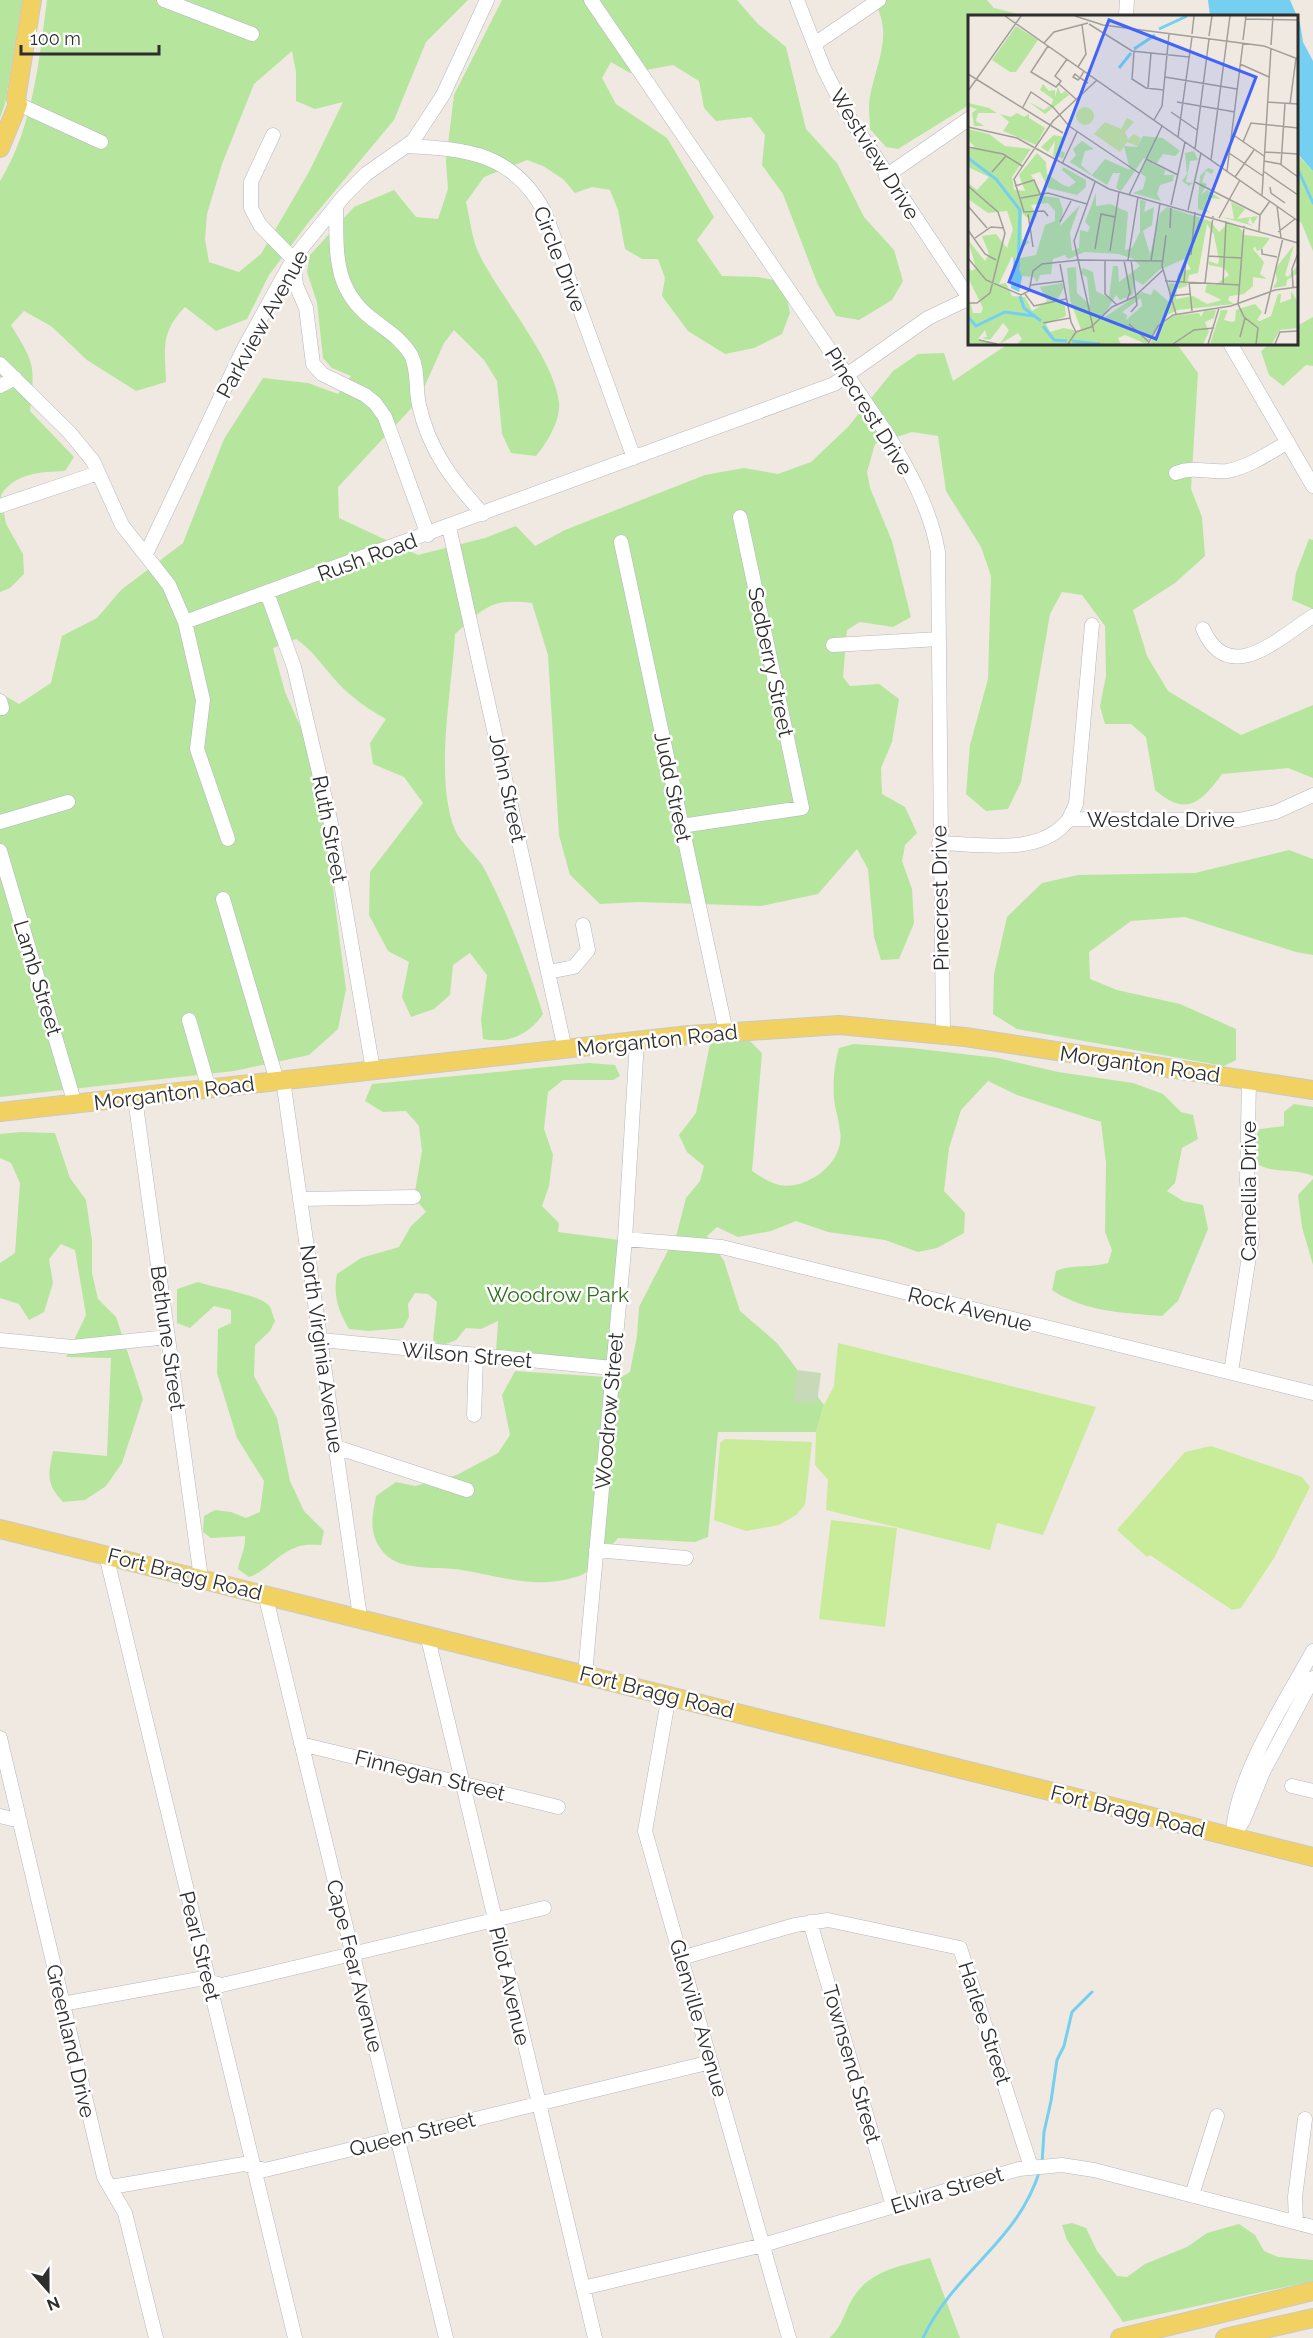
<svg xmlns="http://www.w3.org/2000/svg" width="1313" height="2338" viewBox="0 0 1313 2338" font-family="Raleway,sans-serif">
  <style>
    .green { fill: #b6e59e; fill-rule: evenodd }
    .cemetery { fill: #c8d9b8 }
    .pitch { fill: #c9ec9a }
    .water { fill: #75cff0 }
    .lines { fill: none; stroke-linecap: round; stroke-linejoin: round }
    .stream { stroke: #75cff0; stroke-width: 3 }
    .minor-casing { stroke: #b4b7c1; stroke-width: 15 }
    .major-casing { stroke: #c9c9c9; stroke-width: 20 }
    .minor { stroke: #fff; stroke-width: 14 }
    .major { stroke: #f2d163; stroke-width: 18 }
    .labels { text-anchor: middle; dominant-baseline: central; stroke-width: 5; stroke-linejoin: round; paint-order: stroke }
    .street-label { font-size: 21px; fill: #2e2e2e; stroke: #fff }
    .park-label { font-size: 21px; fill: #2c6e1b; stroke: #fff }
    .inset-river { fill: none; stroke: #75cff0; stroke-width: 3 }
    .inset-road { fill: none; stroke: #a29e99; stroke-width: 1.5 }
    .view { fill: #4264fb; fill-opacity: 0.15; stroke: #4264fb; stroke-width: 3 }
    .inset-edge { fill: none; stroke: #2e2e2e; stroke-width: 3 }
  </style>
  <rect width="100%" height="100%" fill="#efe9e1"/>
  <path class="green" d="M0,0H22L5,104L0,118Z
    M47,0H468L426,42L394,120L308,223L269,275L247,319L216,331L185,307C160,333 165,348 166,382L136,391L87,360L51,326L24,311L11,325C35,365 35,364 30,411L74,457L65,471C40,472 15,473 1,495L6,524L23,554L24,574L10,588L0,592V181C33,128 39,61 47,0ZM292,51L296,72V101L315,109L343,102L310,170L261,254L239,272L209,262L205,239L207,214L222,164L254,84Z
    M502,0H737L758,24L786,47L806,129L837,163L864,217L894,250L903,281L892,300L859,320L836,316L818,285L783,194L762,165L765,135L751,117L716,121L704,108L699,81L673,65L630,73L611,62L602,78L616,104L667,138L714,217L697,240L722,276L758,277L784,282L790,313L782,334L754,348L725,354L688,331L662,296L665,278L658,259H642L625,249L618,210L610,190L592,187L575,193L563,179L543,166L527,160L484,177L466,202C470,219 472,241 480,256C500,296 554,359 559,402C561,420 547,443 536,456L511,453L502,434L497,381L484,360L454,330L444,343L418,401L338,487L339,518L418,555L485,538L516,526L535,546L565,530L705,475L744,468L778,474L811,462L848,427L893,371L918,354L944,353L953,381L1008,344H1177L1198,373L1191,489L1202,517L1205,556L1175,583L1133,610L1147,656L1168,691L1241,735L1313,705V778L1288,768L1222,774C1201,803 1186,817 1155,790L1146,737L1131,724H1105L1100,706L1106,676L1105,626L1082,595L1062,592L1050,614L1021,782L1008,809L986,811L966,794L970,745L988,679L991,576L981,547L946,491L938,436L912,432L875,444L867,472L870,488L892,541L911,617L893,627L860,622L847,630L843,677L850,686L879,684L899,699L892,742L881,768L882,794L905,807L917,833L905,845L902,861L912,889L914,923L899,959L881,960L874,937L868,869L857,849L818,894L761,906L638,902L600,904L570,875L559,835L548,655L532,603C491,598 484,608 455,634C452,690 434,778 455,830C461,844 477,855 485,870C509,916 527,964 543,1014C529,1035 508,1044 483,1039L481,1019L487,975L470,953L453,965L450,995L434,1009L411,1017L402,997L409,962L388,951L369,915L370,872L423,803L404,777L373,764L370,743L386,719C368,709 352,698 338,683C324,668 313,650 296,639L273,648L285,692L317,764L346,989L338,1029L309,1055L234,1071L0,1097V693L19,704L51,683L62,636L97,618L121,590L183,543L224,439L263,378L308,383L338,394L351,376L332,368L323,358L317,302L307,272L310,255L354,207L394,190L416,217L438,219L448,189L446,161L454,95Z
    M873,0H987L994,8L1026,16H970L969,105L898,149L886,147L870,129C870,119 868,107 870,96C877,61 894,33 873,0Z
    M1296,153L1313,171V251L1301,222H1297Z
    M1313,317V366L1306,365L1283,386L1269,375L1261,351L1270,344H1296L1297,326Z
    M1309,539L1313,540V609L1292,600L1296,573Z
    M1289,850L1313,859V955L1296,952L1185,917L1131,921L1089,952L1090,979L1117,990L1180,1004L1236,1029V1060L1224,1066L1017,1029L993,1014L994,974L1007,917L1042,883L1078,875L1195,873Z
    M747,1038L762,1053L752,1171C771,1184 785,1191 807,1181C826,1173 844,1153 840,1131C839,1120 835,1109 834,1099C833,1080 834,1066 839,1048L854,1044L911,1048L998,1058L1058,1072L1133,1083L1163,1094L1181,1112L1193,1115L1198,1139L1182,1148L1175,1183L1167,1191L1183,1201L1203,1205L1208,1229L1178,1301L1162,1316C1124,1313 1085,1312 1052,1290L1056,1271C1073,1264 1090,1268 1108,1263L1112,1250L1105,1232L1106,1163L1101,1122L1017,1095L988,1081L961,1110L949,1148L944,1191L965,1213L964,1233L937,1248L918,1252L885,1240L828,1232L796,1221L771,1231L738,1237L717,1227L707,1236L724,1261L740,1311L777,1343L824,1405L816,1432H718L708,1537L695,1542L618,1538C610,1547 590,1573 579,1576C536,1590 504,1577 462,1570C439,1566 399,1572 383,1552C368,1533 372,1518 376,1496L396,1482L415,1486L457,1475L498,1453L510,1435L502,1395L515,1371L620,1378L630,1372L637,1336L639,1307L677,1233L686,1198L700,1181L704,1166L687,1152L679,1135L696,1113L710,1044Z
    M589,1063L615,1065L620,1076L613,1080H563L548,1092L544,1129L553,1155L549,1186L542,1206L559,1223L558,1232L619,1240L609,1364L496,1352L498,1321L481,1329L466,1328L456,1340L441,1346L433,1340L437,1302L428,1294L415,1293L408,1304L409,1317L403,1328L368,1331L349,1329C338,1310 333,1296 337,1274L361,1258L399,1247L411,1226L426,1212L414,1197L422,1151L419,1126L406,1111L383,1112L365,1101L372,1084Z
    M1294,1104L1313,1107V1176C1294,1167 1271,1175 1254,1162L1256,1136L1260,1129L1284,1126V1112Z
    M21,1132L55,1133L70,1178L86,1200L92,1241V1273L98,1299L116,1317L143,1399L122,1463L106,1486L85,1500L63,1502C46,1484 48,1475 53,1451L107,1456L111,1358L66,1357L86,1315L75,1250L61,1244L49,1259L53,1283L44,1312L29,1320L19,1304L0,1298V1263L15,1253L20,1183L11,1163L0,1158V1134Z
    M1313,1179V1265L1302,1227L1298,1195Z
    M198,1282C214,1288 263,1295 270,1307C272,1311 273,1317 275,1321L270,1331L255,1345L254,1376L277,1418L290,1481L304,1511L324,1531L321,1545C314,1545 304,1544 297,1547C278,1553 267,1571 249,1577L238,1569C240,1557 246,1548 245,1536L211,1538L203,1532L204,1516L215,1510L231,1512L246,1518L260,1512L264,1481L237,1438L217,1373L218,1329L231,1323V1310L214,1306L190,1328L177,1323V1289Z
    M1072,2223L1086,2228L1097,2251L1117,2276L1127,2277L1145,2264L1187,2247L1207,2233L1239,2224L1255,2235L1264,2251L1278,2257L1313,2260V2281L1123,2322L1067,2240L1062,2225Z
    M930,2258L960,2338H829C842,2328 844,2312 853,2298C870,2270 901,2266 930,2258Z"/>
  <path class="cemetery" d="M797,1370L821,1373L817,1403L793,1401Z"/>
  <path class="pitch" d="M838,1343L1096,1407L1043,1535L997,1523L990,1550L826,1510L828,1480L815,1465L816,1432L824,1405L834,1386Z
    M725,1439L812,1442L805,1505L796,1515L779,1525L746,1531L714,1520L720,1443Z
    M1211,1446L1302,1477L1310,1487L1274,1558L1241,1608L1232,1610L1150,1555L1147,1557L1117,1530L1185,1452Z
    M831,1520L897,1528L885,1627L819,1619Z"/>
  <path class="water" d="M1208,0H1290L1300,23L1303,42L1313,61V171L1297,153L1296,16H1210Z"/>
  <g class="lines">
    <path class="stream" d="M1296,165L1313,203
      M1042,2164L1044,2132L1051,2101L1057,2060L1064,2046L1072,2012L1092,1992
      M923,2338C954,2271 1017,2244 1040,2170"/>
    <g class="minor-casing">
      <path id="minor" d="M164,0L252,34
        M591,0L889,437C910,472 931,511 938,552L943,1035
        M797,0L824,69L847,114L969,298
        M1126,16L1127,0
        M816,43L879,0
        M18,104L101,142
        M273,135L251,182V208L260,225L293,259L296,285L306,308L313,364L322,374L365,395L375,403L385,417L428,535
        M406,146C467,149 514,153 545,213L634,458
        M886,176L970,118
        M336,206C337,251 332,287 371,318C386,330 401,338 411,355C419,371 415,388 419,405C429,450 452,480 483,514
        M1231,345L1313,486
        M0,364L69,432L93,461L122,525L169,585L185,622L203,700L197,749L228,839
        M0,386L15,378
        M1176,473C1194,466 1209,473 1227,471C1249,467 1269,453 1288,442
        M0,506L98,473
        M449,527L565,1049
        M621,542L726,1032
        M146,554L243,350L293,259L344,196L366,174L413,141L443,95L487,0
        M267,593L294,667L330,819L373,1070
        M185,622L834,384L928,318L970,298
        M1203,629C1229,688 1280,637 1313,616
        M833,645L939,639
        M0,701L2,708
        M1069,819L1076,804L1092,625
        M0,822L68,802
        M681,826L802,808L740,517
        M939,843C980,844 1041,857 1069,819L1239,820L1276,812L1313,795
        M0,851L75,1104
        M223,899L277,1081
        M548,972L574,967L588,950L583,925
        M189,1020L209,1089
        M283,1080L360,1617
        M135,1098L201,1578
        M300,1199L414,1197
        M625,1239L722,1247L1313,1393
        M0,1340L72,1347L168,1337
        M321,1340L613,1368
        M1231,1372L1252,1237L1247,1181L1249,1080
        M474,1415L476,1356
        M336,1447L467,1490
        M596,1550L686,1558
        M106,1555L295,2338
        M265,1594L446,2338
        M427,1634L595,2338
        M585,1674L625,1239L637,1041
        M669,1695L645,1831L789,2338
        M0,1738L104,2177L125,2213L156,2338
        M301,1744L558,1807
        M1292,1786L1313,1791
        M0,1816L20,1821
        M1233,1837C1233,1781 1285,1702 1313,1651
        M1233,1837L1244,1819L1263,1772L1313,1678
        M810,1922L893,2206
        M681,1958L795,1925L828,1920L960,1948L1031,2167
        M62,2004L199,1979L222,1985L544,1908
        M111,2187L244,2164L265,2170L711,2062
        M1192,2195L1217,2116
        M1296,2222L1295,2197L1305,2119
        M583,2288L763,2245L1019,2169L1062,2165L1094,2170L1313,2227"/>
    </g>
    <g class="major-casing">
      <path id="major" d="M0,148L18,104L16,99L32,0
        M0,1112L689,1035L839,1025L965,1037L1313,1090
        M0,1529L1313,1857
        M1120,2338L1313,2291
        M1225,2338L1313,2318"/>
    </g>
    <use href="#minor" class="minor"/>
    <use href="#major" class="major"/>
  </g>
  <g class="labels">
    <g class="street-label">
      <text transform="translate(875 154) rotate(58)">Westview Drive</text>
      <text transform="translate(560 259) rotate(69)">Circle Drive</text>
      <text transform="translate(262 324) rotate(-61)">Parkview Avenue</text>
      <text transform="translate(869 411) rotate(58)">Pinecrest Drive</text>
      <text transform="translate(367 557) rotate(-20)">Rush Road</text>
      <text transform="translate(771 662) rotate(78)">Sedberry Street</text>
      <text transform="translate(673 787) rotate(78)">Judd Street</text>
      <text transform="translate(508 788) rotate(78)">John Street</text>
      <text x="1161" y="819">Westdale Drive</text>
      <text transform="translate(330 829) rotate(79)">Ruth Street</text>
      <text transform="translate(940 898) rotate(-91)">Pinecrest Drive</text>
      <text transform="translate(38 978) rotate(73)">Lamb Street</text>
      <text transform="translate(657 1040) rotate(-6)">Morganton Road</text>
      <text transform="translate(1140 1064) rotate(8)">Morganton Road</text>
      <text transform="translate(174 1093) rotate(-7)">Morganton Road</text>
      <text transform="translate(1248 1191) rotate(-90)">Camellia Drive</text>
      <text transform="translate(970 1309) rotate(14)">Rock Avenue</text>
      <text transform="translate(168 1338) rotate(82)">Bethune Street</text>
      <text transform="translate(322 1349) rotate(82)">North Virginia Avenue</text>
      <text transform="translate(467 1355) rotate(5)">Wilson Street</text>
      <text transform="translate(609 1411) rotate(-85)">Woodrow Street</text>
      <text transform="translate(185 1574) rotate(14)">Fort Bragg Road</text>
      <text transform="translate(657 1692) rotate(14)">Fort Bragg Road</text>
      <text transform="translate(430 1775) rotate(14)">Finnegan Street</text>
      <text transform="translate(1128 1811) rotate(14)">Fort Bragg Road</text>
      <text transform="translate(200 1946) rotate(76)">Pearl Street</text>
      <text transform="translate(355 1966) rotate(76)">Cape Fear Avenue</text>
      <text transform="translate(510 1986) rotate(77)">Pilot Avenue</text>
      <text transform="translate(699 2018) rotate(74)">Glenville Avenue</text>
      <text transform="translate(985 2023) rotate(72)">Harlee Street</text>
      <text transform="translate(71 2041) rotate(77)">Greenland Drive</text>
      <text transform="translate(852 2064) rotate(74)">Townsend Street</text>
      <text transform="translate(412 2134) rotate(-14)">Queen Street</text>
      <text transform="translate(947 2190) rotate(-17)">Elvira Street</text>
    </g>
    <g class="park-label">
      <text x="558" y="1294">Woodrow Park</text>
    </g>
  </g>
  <g transform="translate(968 15)">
    <rect width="330" height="330" fill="#efe9e1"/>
    <path d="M48,11L70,25L48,57H42L24,45ZM75,69L81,76L87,75V82L90,72L93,79L97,76L101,80L77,99L61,87L76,95L84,89L85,84L72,75ZM0,88L21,93L29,98H10L8,106L16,111H6L4,98L9,94L2,92L0,107ZM49,98L56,102L61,99V103L77,113L68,130L35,116L41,107L32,99L43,102ZM0,114L21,119L37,131L63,134L44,162L46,175L57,176L51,160L69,138L78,147L79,159L95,170L101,172L108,167L94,155L95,152L118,165V172L109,180L80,173L72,157L63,160L75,181L91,183L95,195L92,211L112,190L102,217L104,236L111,233L112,215L120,217L122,212L117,207L128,178V191L142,189L160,197L157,235L164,233L172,217V185L178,186L176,197L186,192L184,210L175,216L182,239L192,198L199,192L242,206L251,217L260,208L271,212L277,220L302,223L294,234L289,236L287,231L285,234L296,247L292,259L299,264L285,262V271L276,279L262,281L260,285L266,289L209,295L200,300L178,329L157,320L150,323L153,329H49L54,324L50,318L32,329L41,315L35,308L22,325L13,323L19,322L17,315L10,324L26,329H0V279L5,298H13L15,293L0,263V252L4,256L8,253L0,225L17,246L21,239L14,221L28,219L39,233L45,214L39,196L20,198L0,184V168L9,175L21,162L0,152V134L7,132L0,125ZM80,188L87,196V206L77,210L68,240L52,243V234L62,227L54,224V198L64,207L69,201L63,190ZM239,209L246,220L251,245L250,249L240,246L241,250L256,253L261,260L247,270L239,269L237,277L254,285L239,289L225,281L208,284L209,274L219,271L221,260L230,258ZM117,237L151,239L165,244L172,251L151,267L150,251H145L141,283L128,276L125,257L115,253L112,258L119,262L122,290L109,278L108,252L99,253L102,285L114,317L96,313L82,317L78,309L98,301L97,291L90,284L96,272L94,268L72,272L79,286L64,296L57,282L44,281L38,268L31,269L44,241L53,261L66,262L69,268L72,260L83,259L85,244L97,240L100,244ZM216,244L223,254L210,258L208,269L201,268V287L186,274L183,280L174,277L134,304L148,280L152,285L165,280L167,265L175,270L191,255ZM173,283L174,291L158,305L159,300L154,297ZM86,120L96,122L91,135L97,138L95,143L85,141L87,126L80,137L73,132ZM175,121L195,123L212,136L207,141L195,139L189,148L176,143L153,176L148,173L152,158H145L139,170L102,147L108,140L105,134L114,126L126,134L117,136L113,150L124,160L137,144L162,155L156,131L169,132ZM226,136L230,145L222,146L218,167L225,168L221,171L214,166L219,159L217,138ZM178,145L197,155L196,160H206L205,166L192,170L189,179L193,186L165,178L175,174L178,162L172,158ZM240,153L246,155L244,159L238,156L234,167L239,169L233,180L239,175L253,184L240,183L237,193L242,198L230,194V186L232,161ZM263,187L277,194L269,204L290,201L285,209L282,202L280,208L286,211L253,202L266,204ZM326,230L317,260L320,262L330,250V258L319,265L318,271L305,273L309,266L307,254ZM323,276L330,287V313L312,315L304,329H242L253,295H260L256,305L264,307L267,306L268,295L287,289L294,297L289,305L292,306L303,301L310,279H313L312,288L323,284ZM248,295L246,303L237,307L241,317L235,329H182L192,312L204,301L231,298L233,302L236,296Z" fill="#b6e59e" fill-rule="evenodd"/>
    <path d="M108 101a9 9 0 1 1 18 0a9 9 0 1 1-18 0ZM159,103L166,107L157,117L160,124L166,119L173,123L169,131L159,127L152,137L126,119L137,107L153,114Z" fill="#c9ec9a"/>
    <path d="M46,242L54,262L51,277L43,273Z" fill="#75cff0"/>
    <path class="inset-river" d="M191,14L219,1M166,34L187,20M151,53L163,38M0,143L28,164L52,195L50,254M52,281L56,293L73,306M0,302L8,311L37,297L66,301M75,311L86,325L99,326M104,326L132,329"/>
    <path class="inset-road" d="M37,1L330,206M107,1L135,10L296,31L330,44M278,4L330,5M121,9L164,36L221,42M224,19L226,1M241,21L244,1M275,25L278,1M76,28L86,17L120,8M303,30L305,1M80,31L63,57L88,72L93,66L87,61L99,44M166,37L164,64L178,73L196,75M272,49L301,62M110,52L118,39L114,10M116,56L112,63L110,65L105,62L107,59L112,63L120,68M0,59L95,118M197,62L269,74M91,69L109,85M180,73L183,38M0,76L53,1M209,87L267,97M300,87L330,89M322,89L328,43M55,92L63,77L85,92L101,111L171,158M203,97L229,115M186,105L194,91L201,19M0,112L49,123L141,174L330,228M264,119L296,141M210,122L224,22M275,127L283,108L330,113M0,132L35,139L54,151M227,134L241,24M297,137L330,139M261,138L295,161M178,144L210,160M243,145L262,1M296,146L312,149L330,162M94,149L109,117M313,150L317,88M259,156L275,28M295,156L330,180M24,157L38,141M267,162L286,135M227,167L292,200M0,171L30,197L37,218L22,278L9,288H0M47,171L66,165L72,179M302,172L303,178L317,188M161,180L194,111M294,180L303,33M53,183L80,178L119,189M203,190L217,127M0,191L19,213M309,191L313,223M220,195L233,138M60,199L65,232M80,201L76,196L56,197L46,164L85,106L129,65M251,203L272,165M92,207L103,186M276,211L270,289L276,302L290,313L288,329M202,213L203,191M0,215L17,239L28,245M291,216L292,200L302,186M310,217L327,204M198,220L194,251L208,299M7,223L23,212L36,213M127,234L133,199L147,202M294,234V239L309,242M142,236L151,177M223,240L227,197M240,241L274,243M0,243L18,265L53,280L61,276L65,256L74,249L111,245L194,246M137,245V279L149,290M156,245L162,277L159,285M160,245L170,182M163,245L169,290L163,297M183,246L192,188M92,249L103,307L108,317M197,266L272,270M216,267L218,244M221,267L224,296M237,268L245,201M255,269L258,206M63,270L96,266M325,272L324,254L330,238M57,279L66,291L98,284M202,281L222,279M297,299L315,223M75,308L102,303M161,309L181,327M126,317L106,226L127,167M272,322L277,303M11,325L29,329M100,329L108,317L123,312L144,292L166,282L195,255M180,329L190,311L205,300L263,291L307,275L330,272M205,329L226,315L246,313M240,329L251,293M307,329L312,317L330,316"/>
    <path class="view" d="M141,5L288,62L188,324L41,267Z"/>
    <rect width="330" height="330" class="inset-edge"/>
  </g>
  <g transform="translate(48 2290) rotate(159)" stroke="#ffffff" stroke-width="4.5" paint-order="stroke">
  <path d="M0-4.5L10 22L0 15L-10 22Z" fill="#2e2e2e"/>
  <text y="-9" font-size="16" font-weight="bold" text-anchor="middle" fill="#2e2e2e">N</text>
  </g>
  <path d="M21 45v9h138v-9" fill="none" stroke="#2e2e2e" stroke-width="3"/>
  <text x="30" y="45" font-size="18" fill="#2e2e2e" stroke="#ffffff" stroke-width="4.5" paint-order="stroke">100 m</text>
</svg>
